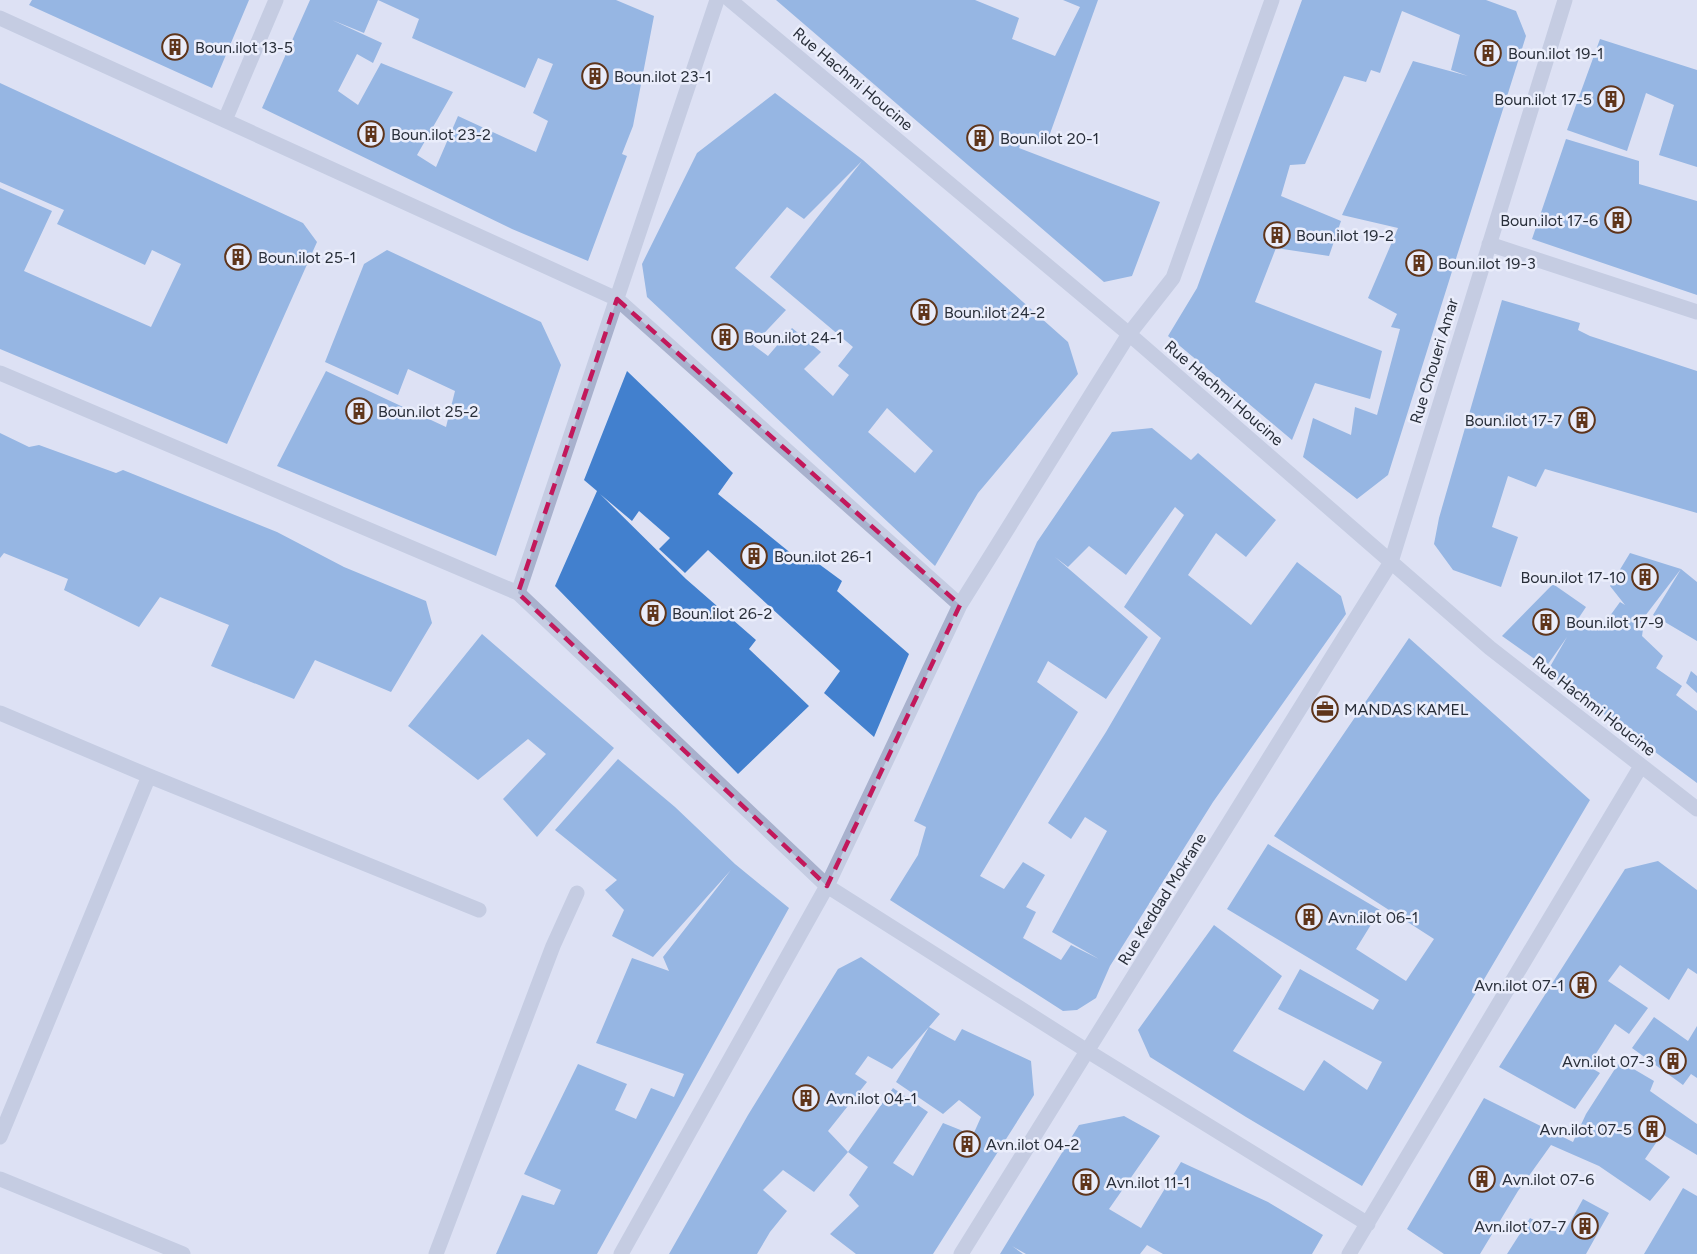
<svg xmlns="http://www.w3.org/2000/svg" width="1697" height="1254" viewBox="0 0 1697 1254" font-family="Figtree,sans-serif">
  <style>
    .building { fill: #4280ce; fill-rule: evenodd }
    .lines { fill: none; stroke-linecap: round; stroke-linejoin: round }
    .minor { stroke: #a8b1cd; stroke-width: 15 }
    .marked { fill: none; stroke: #c2185b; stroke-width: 4.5; stroke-dasharray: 12 8; stroke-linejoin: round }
    .labels { text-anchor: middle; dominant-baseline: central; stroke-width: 5; stroke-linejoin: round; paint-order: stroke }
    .poi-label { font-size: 16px; fill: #292f3a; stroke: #eaedfb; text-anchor: start }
    .street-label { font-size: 16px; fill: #292f3a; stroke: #eaedfb }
  </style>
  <rect width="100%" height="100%" fill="#dde1f4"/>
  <path class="building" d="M32,0H249L212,88L29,5Z
    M310,0H616L654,16L633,126L622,154L627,156L588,261L512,229L262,108ZM378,0L419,19L412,38L525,88L538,58L553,64L533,113L548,121L536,152L458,116L436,167L417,155L453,92L381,63L358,105L338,91L357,54L373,63L382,43L332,20L364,33Z
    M776,0H975L1019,18L1012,39L1055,56L1080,7L1063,0H1098L1047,142L1024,134L1019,148L1160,202L1132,276L1104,282Z
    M1302,0H1486L1516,11L1526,36L1388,475L1357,499L1303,457L1313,418L1351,435L1355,407L1377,415L1400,329L1391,327L1397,314L1368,298L1398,228L1342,215L1413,61L1468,76L1451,70L1460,35L1402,11L1380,73L1371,70L1366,82L1344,76L1305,164L1290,165L1281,196L1341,221L1329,256L1276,248L1255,302L1382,351L1370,399L1315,383L1292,440L1168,336L1197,288Z
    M1600,39L1697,70V167L1659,155L1674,105L1646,93L1627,151L1567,130Z
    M0,83L303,223L317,242L227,444L0,349V188L52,211L24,271L151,327L181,264L152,250L145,265L57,224L64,210L0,182Z
    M775,93L863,160L1068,342L1078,374L978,493L935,566L647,297L642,264L697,153ZM862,161L770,277L853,347L838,366L849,375L833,396L804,369L821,352L792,328L768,356L753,345L786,310L735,268L787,207L804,219ZM887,408L933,451L915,473L868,432Z
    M1566,139L1639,161V184L1697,201V295L1532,239Z
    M387,250L541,322L561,365L496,556L277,466L326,371L446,427L455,391L408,369L398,395L325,362L364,264Z
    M1502,300L1580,323L1578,330L1590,336L1697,371V513L1545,469L1536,487L1508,476L1492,527L1518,537L1501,587L1453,570L1434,544L1439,518Z
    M627,371L733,473L718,494L798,559L804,553L842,581L837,591L909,654L874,737L824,693L840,671L708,550L685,573L659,549L670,538L639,511L632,521L600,494L686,579L756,640L749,649L809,706L738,774L555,586L597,491L584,480Z
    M1152,428L1191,460L1198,453L1276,520L1246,557L1216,533L1188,575L1251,625L1297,562L1341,596L1346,614L1213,802L1110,966L1096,998L1077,1010L1063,1011L890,900L918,855L926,827L914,821L1037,542L1112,432ZM1175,507L1184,515L1124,607L1161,638L1106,732L1048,823L1071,839L1085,817L1107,831L1052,932L1099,959L1071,945L1061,960L1023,938L1036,912L1026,907L1045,875L1023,862L1004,889L980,876L1078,712L1037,682L1048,661L1106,699L1148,637L1055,557L1068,567L1089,546L1126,575Z
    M0,433L29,447L39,445L116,473L123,470L277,532L344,567L426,601L432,623L391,692L315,660L294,699L211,666L229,625L160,597L139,627L64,590L68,579L4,553L0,558Z
    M1630,553L1681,569L1697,582V641L1653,615L1681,569L1645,616L1642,636L1663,656L1656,668L1682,686L1676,695L1697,711V783L1547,672L1567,637L1546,667L1502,636L1553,584L1586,607L1570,631L1583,619L1599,631L1620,602L1625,605L1610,586Z
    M482,634L614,748L537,837L503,799L546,754L528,739L478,780L408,726Z
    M1409,638L1590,800L1362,1186L1246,1117L1150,1057L1138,1030L1214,925L1282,976L1233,1051L1304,1091L1324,1060L1367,1090L1382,1062L1278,1009L1300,969L1373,1010L1379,1000L1227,909L1268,844L1380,910L1356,949L1406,981L1434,939L1274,836Z
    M1691,671L1697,676V693L1686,683Z
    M618,759L675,807L735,864L789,908L597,1254H496L522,1195L554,1205L561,1190L524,1174L578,1064L627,1084L615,1110L636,1119L651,1088L674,1097L684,1074L596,1043L632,958L669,971L663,957L731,870L653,957L612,936L624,910L605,890L617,880L555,830Z
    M1658,861L1697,890V974L1688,968L1669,1000L1620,965L1608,981L1648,1008L1629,1034L1615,1024L1588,1066L1600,1073L1575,1109L1499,1067L1625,869Z
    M861,957L940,1014L929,1027L955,1041L962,1029L1031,1061L1034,1095L933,1254H856L830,1234L859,1206L849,1195L868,1167L848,1152L893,1088L928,1112L893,1163L913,1176L943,1123L973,1135L981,1117L959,1100L943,1114L896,1082L929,1027L892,1069L868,1056L855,1074L867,1082L828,1131L848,1152L814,1192L783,1170L763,1190L787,1211L770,1232L757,1254H669L748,1115L838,969Z
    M1654,1017L1688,1041L1697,1026V1078L1691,1074L1683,1085L1632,1048Z
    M1620,1061L1654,1081L1650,1091L1697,1124V1155L1662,1134L1645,1159L1670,1177L1650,1201L1599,1166L1551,1145L1518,1191L1480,1254H1444L1407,1229L1484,1098L1573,1142L1586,1114Z
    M1124,1116L1160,1136L1109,1209L1141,1228L1181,1162L1268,1202L1323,1235L1312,1254H1163L1147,1245L1140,1254H1026L1012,1246L1023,1254H1000L1079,1125Z
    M1683,1188L1697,1196V1254H1644Z
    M1583,1199L1609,1213L1586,1254H1507L1530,1218L1563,1235Z"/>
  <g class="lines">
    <path class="minor" d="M730,0L1129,334L1490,648L1697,809
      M0,18L617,299L960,605
      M225,120L276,0
      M1489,244L1697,312
      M0,373L518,593L827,886L1089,1052L1368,1224
      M518,593L717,0
      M0,713L149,776L479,910
      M0,1137L149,776
      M0,1179L183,1254
      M436,1254L553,946L577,893
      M621,1254L827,886L960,605L1129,334L1173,278L1272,0
      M961,1254L1391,562L1565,0
      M1349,1254L1641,766"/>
  </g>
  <path d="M0 0H1697V1254H0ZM617,299L960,605L827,886L518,593Z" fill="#dde1f4" fill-opacity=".55" fill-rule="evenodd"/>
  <path class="marked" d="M617,299L960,605L827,886L518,593Z"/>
  <defs>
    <g id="building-ring" transform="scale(1.35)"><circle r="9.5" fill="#eaedfb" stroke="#5f351b" stroke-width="1.5"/><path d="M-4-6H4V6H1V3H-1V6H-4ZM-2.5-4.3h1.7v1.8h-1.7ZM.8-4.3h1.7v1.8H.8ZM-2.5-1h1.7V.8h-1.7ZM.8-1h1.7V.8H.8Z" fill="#5f351b"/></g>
    <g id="office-ring" transform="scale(1.35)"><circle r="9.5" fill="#eaedfb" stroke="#5f351b" stroke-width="1.5"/><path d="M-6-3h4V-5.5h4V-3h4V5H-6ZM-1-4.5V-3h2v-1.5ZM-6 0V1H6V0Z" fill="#5f351b"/></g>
  </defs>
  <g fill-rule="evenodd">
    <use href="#building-ring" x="175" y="47"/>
    <use href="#building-ring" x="1488" y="53"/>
    <use href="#building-ring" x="595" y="76"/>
    <use href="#building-ring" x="1611" y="99"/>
    <use href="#building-ring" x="371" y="134"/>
    <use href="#building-ring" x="980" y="138"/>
    <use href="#building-ring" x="1618" y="220"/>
    <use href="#building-ring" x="1277" y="235"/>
    <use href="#building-ring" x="238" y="257"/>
    <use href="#building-ring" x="1419" y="263"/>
    <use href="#building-ring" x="924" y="312"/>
    <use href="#building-ring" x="725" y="337"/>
    <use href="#building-ring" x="359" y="411"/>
    <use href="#building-ring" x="1582" y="420"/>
    <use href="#building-ring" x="754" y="556"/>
    <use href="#building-ring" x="1645" y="577"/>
    <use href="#building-ring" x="653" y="613"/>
    <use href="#building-ring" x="1546" y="622"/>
    <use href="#office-ring" x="1325" y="709"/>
    <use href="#building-ring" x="1309" y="917"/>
    <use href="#building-ring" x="1583" y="985"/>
    <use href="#building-ring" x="1673" y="1061"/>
    <use href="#building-ring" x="806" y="1098"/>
    <use href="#building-ring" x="1652" y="1129"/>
    <use href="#building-ring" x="967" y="1144"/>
    <use href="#building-ring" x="1482" y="1179"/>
    <use href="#building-ring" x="1086" y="1182"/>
    <use href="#building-ring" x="1585" y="1226"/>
  </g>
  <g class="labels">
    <g class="poi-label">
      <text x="195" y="47">Boun.ilot 13-5</text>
      <text x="1508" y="53">Boun.ilot 19-1</text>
      <text x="614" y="76">Boun.ilot 23-1</text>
      <text x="1592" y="99" text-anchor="end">Boun.ilot 17-5</text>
      <text x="391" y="134">Boun.ilot 23-2</text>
      <text x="1000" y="138">Boun.ilot 20-1</text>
      <text x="1598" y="220" text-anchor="end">Boun.ilot 17-6</text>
      <text x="1296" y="235">Boun.ilot 19-2</text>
      <text x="258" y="257">Boun.ilot 25-1</text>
      <text x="1438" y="263">Boun.ilot 19-3</text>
      <text x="944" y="312">Boun.ilot 24-2</text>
      <text x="744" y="337">Boun.ilot 24-1</text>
      <text x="378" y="411">Boun.ilot 25-2</text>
      <text x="1562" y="420" text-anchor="end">Boun.ilot 17-7</text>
      <text x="774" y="556">Boun.ilot 26-1</text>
      <text x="1626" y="577" text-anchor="end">Boun.ilot 17-10</text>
      <text x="672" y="613">Boun.ilot 26-2</text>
      <text x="1566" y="622">Boun.ilot 17-9</text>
      <text x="1344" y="709">MANDAS KAMEL</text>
      <text x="1328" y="917">Avn.ilot 06-1</text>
      <text x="1564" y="985" text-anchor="end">Avn.ilot 07-1</text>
      <text x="1654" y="1061" text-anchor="end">Avn.ilot 07-3</text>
      <text x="826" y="1098">Avn.ilot 04-1</text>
      <text x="1632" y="1129" text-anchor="end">Avn.ilot 07-5</text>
      <text x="986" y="1144">Avn.ilot 04-2</text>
      <text x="1502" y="1179">Avn.ilot 07-6</text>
      <text x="1106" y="1182">Avn.ilot 11-1</text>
      <text x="1566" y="1226" text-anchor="end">Avn.ilot 07-7</text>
    </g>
    <g class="street-label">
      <text transform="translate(853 79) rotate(40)">Rue Hachmi Houcine</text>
      <text transform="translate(1434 361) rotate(-73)">Rue Choueri Amar</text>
      <text transform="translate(1224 393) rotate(41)">Rue Hachmi Houcine</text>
      <text transform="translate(1594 706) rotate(38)">Rue Hachmi Houcine</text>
      <text transform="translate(1162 899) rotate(-58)">Rue Keddad Mokrane</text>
    </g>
  </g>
</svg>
